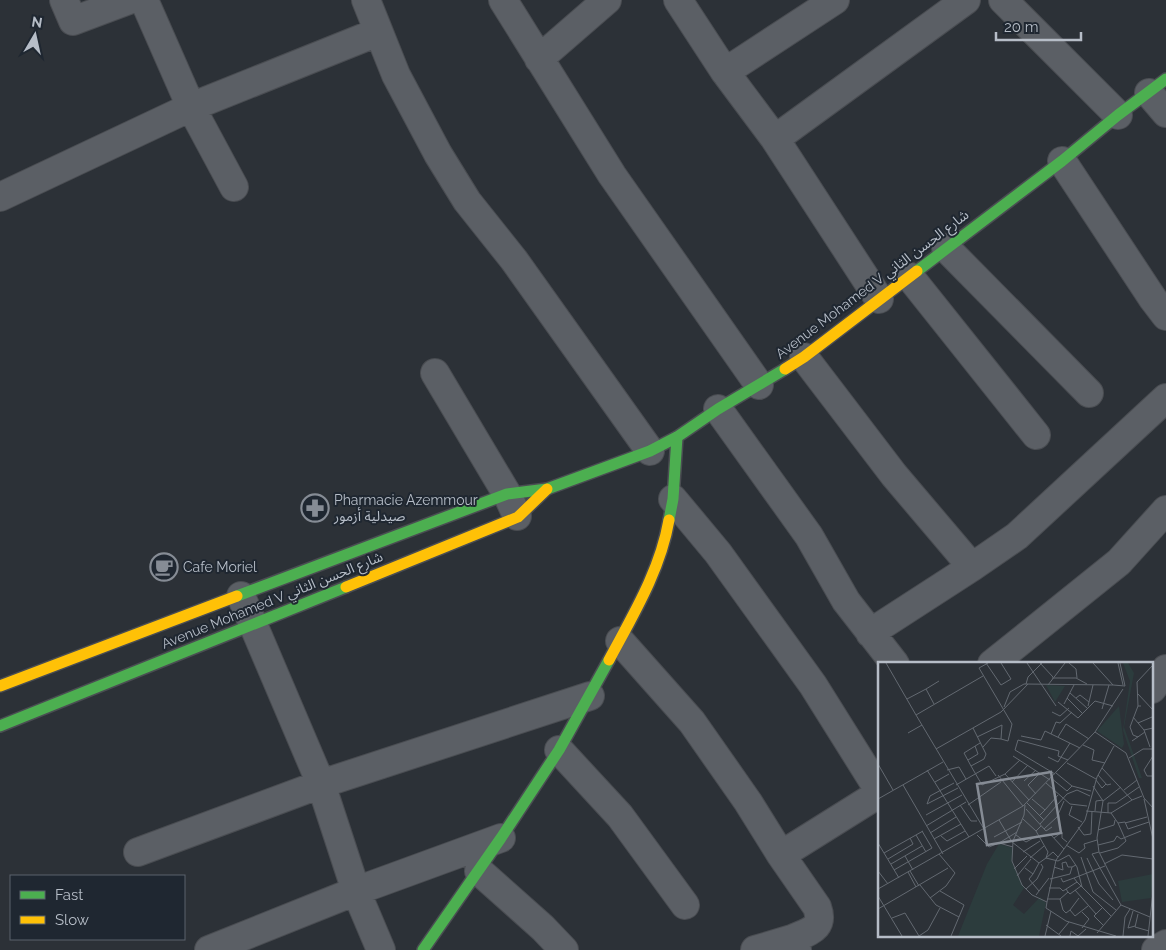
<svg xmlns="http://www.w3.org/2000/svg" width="1166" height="950" viewBox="0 0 1166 950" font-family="Raleway,'Noto Sans Arabic',sans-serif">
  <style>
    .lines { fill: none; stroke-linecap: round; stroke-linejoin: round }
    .street-casing { stroke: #4a4d52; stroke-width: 30 }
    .fast-casing { stroke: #4a4d52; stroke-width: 14 }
    .slow-casing { stroke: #4a4d52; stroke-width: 14 }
    .street { stroke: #5b5f65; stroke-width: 28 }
    .fast { stroke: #4caf50; stroke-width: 11 }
    .slow { stroke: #ffc107; stroke-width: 11 }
    .labels { text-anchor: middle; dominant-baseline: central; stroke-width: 4; stroke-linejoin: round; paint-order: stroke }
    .street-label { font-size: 14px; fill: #b6bdc7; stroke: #1f2731 }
    .poi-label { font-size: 14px; fill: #b6bdc7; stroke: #1f2731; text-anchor: start }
    .inset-road { fill: none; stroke: #636971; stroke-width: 1 }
    .view { fill: #868c95; fill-opacity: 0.15; stroke: #868c95; stroke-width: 2.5 }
    .inset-edge { fill: none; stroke: #b6bdc7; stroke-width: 2.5 }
  </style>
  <rect width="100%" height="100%" fill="#2c3137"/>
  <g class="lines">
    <g class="street-casing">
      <path id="street" d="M64,0L73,21L129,0
        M144,0L191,107L234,187
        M366,0L396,75L438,154L467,201L514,260L650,451
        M503,0L612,175L759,385
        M678,0L725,72L775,139
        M1003,0L1118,115
        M539,59L607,0
        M725,72L835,0
        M1149,93L1166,113
        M1062,161L1153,299L1166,316
        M0,197L191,107L378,32
        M946,248L1089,393
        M910,277L1036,435
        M879,299L775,139L966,0
        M804,357L894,475L972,567L870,633
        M435,373L507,494L517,516
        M718,409L809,536L846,601L895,664
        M673,499L718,553L813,685L880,792
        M972,567L1017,536L1166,398
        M241,596L321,784L356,891L381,950
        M620,641L692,722L748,802L781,855L880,793
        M992,664L1119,562L1166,510
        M1152,689L1166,669
        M559,750L620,816L685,905
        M138,852L321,784L590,696
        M781,855L817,907C825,929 809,931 792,939L797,950
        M479,871L543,928L564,950
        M209,950L356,891L501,838
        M755,950L792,939
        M1156,950L1166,944"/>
    </g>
    <g class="fast-casing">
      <path id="fast" d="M917,271L1062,161L1118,115L1166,79
        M669,520L673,499L677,437
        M237,596L507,494L547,489L650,451L677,437L718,409L785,369
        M0,726L346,587
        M423,950L501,838L559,750L609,660"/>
    </g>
    <g class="slow-casing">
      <path id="slow" d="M785,369L804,357L917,271
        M346,587L518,517L547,489
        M609,660C633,615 660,571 669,520
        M0,686L237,596"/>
    </g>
    <use href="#street" class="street"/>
    <use href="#fast" class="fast"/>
    <use href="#slow" class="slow"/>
  </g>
  <defs>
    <g id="pharmacy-ring" transform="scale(1.4375)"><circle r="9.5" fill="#1f2731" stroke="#868c95" stroke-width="1.5"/><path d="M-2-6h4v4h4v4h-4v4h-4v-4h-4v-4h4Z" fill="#868c95"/></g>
    <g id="cafe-ring" transform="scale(1.4375)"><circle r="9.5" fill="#1f2731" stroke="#868c95" stroke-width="1.5"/><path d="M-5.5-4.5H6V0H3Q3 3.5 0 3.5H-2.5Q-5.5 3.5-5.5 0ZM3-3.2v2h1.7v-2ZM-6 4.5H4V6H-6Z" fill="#868c95"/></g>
  </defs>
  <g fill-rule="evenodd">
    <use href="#pharmacy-ring" x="315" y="508"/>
    <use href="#cafe-ring" x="164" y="567"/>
  </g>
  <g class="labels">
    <g class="street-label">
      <text transform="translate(872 284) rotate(-37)">Avenue Mohamed V شارع الحسن الثاني</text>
      <text transform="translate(272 600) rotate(-22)">Avenue Mohamed V شارع الحسن الثاني</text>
    </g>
    <g class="poi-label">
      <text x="334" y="500">Pharmacie Azemmour<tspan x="334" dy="16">صيدلية أزمور</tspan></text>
      <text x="183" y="567">Cafe Moriel</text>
    </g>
  </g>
  <g transform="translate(878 662)">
    <rect width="275" height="275" fill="#2c3137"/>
    <path d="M245,1H250L256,11L246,65L264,116H261L245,68L252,19ZM168,23L187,24L177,40ZM241,44L246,82L244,86L219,69ZM121,182L135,186L134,200L146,226L135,243L146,252L162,235L168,241L161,274H80L109,202ZM275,212L273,236L244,240L240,219Z" fill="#2c3c3d"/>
    <path class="inset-road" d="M8,1L38,53M108,1L123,23L133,17L123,1M149,1L178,44M162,1L175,15M191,1L198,7L199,16M215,1L235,23L247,24M240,1L245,23M242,1L247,24M105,14L38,53L106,167M174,16H198L209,22M148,22L150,15L164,1M170,23L187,1M48,27L61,19M192,31L209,46M260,32L275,48M189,36L204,51M198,36L202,33L211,40L210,44M29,37L48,27L56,42M180,40L200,56L217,39L235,44M211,40L215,23M186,42L196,23M260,44L252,65L255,73L260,75M263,44H260L259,20L275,3M126,45L132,30L146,22L235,23M224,47L231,23M174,50L182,54L191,46M255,55L266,68L275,66M260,61L274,55M95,66L108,92L106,97L93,104L104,123L127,112L151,138M266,68L272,85M217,70L245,27M30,71L44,63M173,72L178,60L182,61L194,50M143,74L163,78L167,69L202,86M99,75L124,63L123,77L130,79L134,62L101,6L110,1M180,75L188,62L211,77M254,79L267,70M205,83L216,88L214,98L227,101M105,85L113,76L123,77M58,87L123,50L150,22M135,94L172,118M275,94L266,108L269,114H275M170,95L180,100L192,81M251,96L265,87H275M90,98L100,92L97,84M189,101L218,117M0,102L15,128M93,104L86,91L102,81M224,106L254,138L264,134M49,108L91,175M69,108L81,105L88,117M178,111L194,124L213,129M127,112L142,98M177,112L137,88L140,78L181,89L180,94L190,98M120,113L145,144M220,113L229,123L233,122M173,116L189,129L194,124M218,118L224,126L228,122M146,119L158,108M57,120L71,112M134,120L150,103M76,121L52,134L49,142L80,126M168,121L192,142L209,144M25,123L65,192M78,123L111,104L118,114M215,124L225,139L219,176L221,190L238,224M246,128L259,118M158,132L150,123L162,111M0,137L65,100M154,137L167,148L161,154M266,137L275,177M225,139L243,125M149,141L166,158M82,143L93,159H99M90,143L123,120M147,143L146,153L135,179L134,199L144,223L154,233L169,240L168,246L188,259L238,274M194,144L191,153L204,160M148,147L168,169L174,165M167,148L180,133M208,149L233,151L254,138M217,149L218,139L225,138M230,151V141H238L261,125M233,151L240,161L247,160L250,167L271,160M48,153L84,133M145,157L158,169L163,164M121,158L134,180L161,201L168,196L180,199L191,193L199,205L204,225M247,161L269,155M162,162L189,132L199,128L212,134M48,164L88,140M200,165L206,173L213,172L214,149M166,167L179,155L186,139M220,168L236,163L237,158M158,169L170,190L168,196M52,171L78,155M38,173L48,190M99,173L111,185L121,181L135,185M138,173L148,180L159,174M173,173L186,187M63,174L69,179L87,169M116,175L144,160M176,176L184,170V176L189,180M56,177L83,162M0,181L21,216M121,181L139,170M188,183L201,191L207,186L206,182L219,178M220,183L236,179L239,174L243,177L263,169M145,190L162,179M221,190L214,192L243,243M6,191L45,169M222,191L240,186L248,179L240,161M27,194L35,208M203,195L215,230L238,248M152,196L166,184M168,196L175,190L180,195M209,196L221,222L235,238M10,197L35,182L32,176M13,202L44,184M226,202L244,193L275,197M176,205L185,208L184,201L188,200L190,205H194M147,206L155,212L161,201M136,207L149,194M16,208L54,186L44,169M0,209L10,222M32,209L41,224M30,210L38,225M155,212L151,217L161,229M139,214L153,197M183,216L185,220L196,216M172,217L192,212L194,205L198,203M199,220L233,254M42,223L58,243L81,255M171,226H182L185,229L199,220L196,216L227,204M0,227L145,144L217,70L248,91L266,136L275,146M148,227L159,217L165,205L163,202M197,228L218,252L225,245M62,229L86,243L73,274M190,230L192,232L203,224M158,233L171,216M0,234L24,274M52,236L68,224L77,211L61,192M169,237H182L190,230L188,227M182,237L185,248L188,251L192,248L197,254L210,244M169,240L178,198L207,158L219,115L236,84M0,247L70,206M192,248L201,236M255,249L250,266L257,264M204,250L211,257L204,266M218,252L216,254L225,263M260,252L257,265L271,269M14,256L27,251L41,274M168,263L183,274M219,271L243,243L272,255M181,272L191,260M41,274L50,268L62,246M167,274L173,249M192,274L193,269L200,274L208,267M245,274L247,255L252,247M270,274L275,230"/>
    <path class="view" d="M173,110L183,171L109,183L99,122Z"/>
    <rect width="275" height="275" class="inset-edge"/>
  </g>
  <rect x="10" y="875" width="175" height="65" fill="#1f2731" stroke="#5b636d"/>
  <rect x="20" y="891" width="25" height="8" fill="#4caf50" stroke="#5b636d"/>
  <text x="55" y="900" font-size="15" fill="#b6bdc7">Fast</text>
  <rect x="20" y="916" width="25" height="8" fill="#ffc107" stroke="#5b636d"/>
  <text x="55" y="925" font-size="15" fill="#b6bdc7">Slow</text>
  <g transform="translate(35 35) rotate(9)" stroke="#1f2731" stroke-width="4" paint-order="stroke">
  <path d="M0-4L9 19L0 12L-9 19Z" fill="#b6bdc7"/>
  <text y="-8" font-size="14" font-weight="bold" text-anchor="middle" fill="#b6bdc7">N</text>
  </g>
  <path d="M996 32v8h85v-8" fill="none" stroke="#b6bdc7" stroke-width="2.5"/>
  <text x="1004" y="32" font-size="15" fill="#b6bdc7" stroke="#1f2731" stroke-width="4" paint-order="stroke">20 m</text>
</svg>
